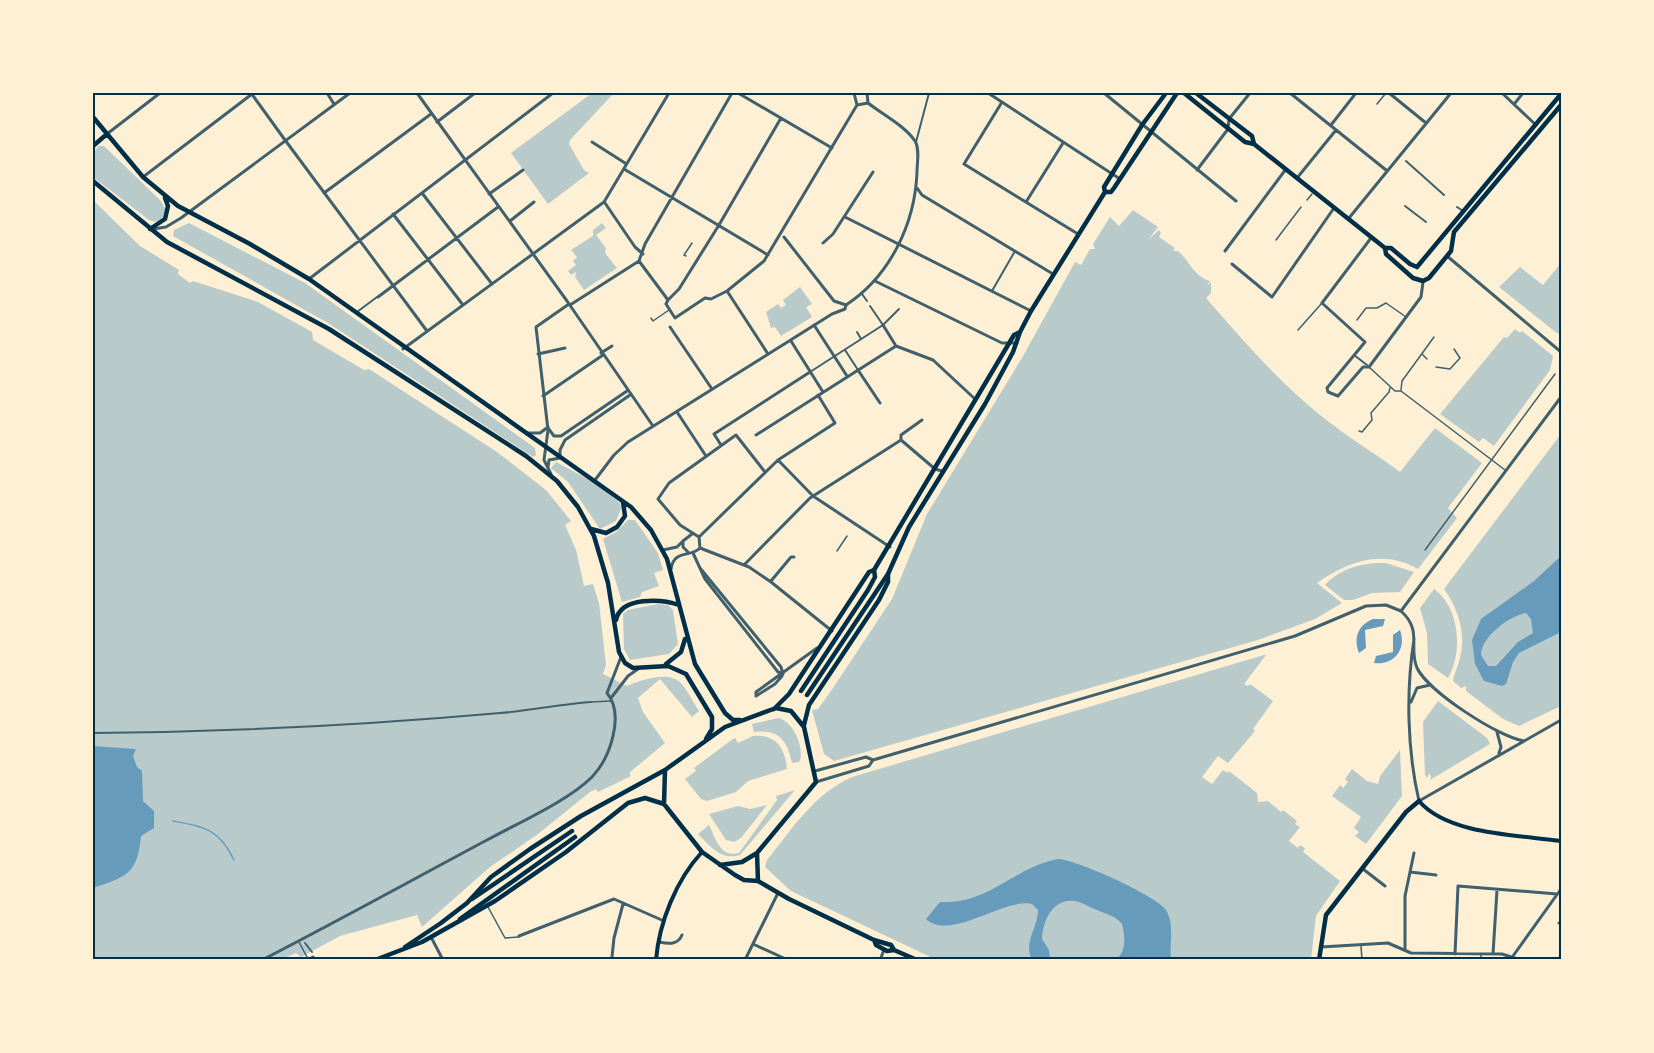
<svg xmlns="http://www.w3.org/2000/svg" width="1654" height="1053" viewBox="0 0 1654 1053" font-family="Barlow,sans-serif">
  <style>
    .green { fill: #b9caca }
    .water { fill: #669bbc; fill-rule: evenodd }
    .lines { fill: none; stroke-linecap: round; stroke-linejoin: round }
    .stream { stroke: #669bbc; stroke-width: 1.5 }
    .service { stroke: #3f606c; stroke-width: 1.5 }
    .pedestrian { stroke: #3f606c; stroke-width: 2 }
    .minor { stroke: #3f606c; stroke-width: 3 }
    .tertiary { stroke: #3f606c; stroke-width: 3 }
    .secondary { stroke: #003049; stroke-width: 4 }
    .primary { stroke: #003049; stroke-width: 4.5 }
    .trunk { stroke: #003049; stroke-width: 4.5 }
    .neatline { fill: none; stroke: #003049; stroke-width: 2 }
  </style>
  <rect width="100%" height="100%" fill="#fdf0d5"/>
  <path class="green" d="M592,93H614L570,140L569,144L584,170L589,173L548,204L511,153Z
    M99,146H104L161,201L165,209L162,219L155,222L149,220L93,177V153Z
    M93,200L140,246L179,270L178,274L190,283L193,281L258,302L312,332L313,340L364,370L369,369L497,452L546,490L571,521L565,525L576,550L584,586L593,584L599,603L606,665L603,674L627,686C640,680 669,670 681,683C688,691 693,702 699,711L692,717L660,679L638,698L643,712L665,743L629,773L631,776L598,792L596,789L590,792L538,834L490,867L422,927L417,915L340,936L301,957L296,953L280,960H93Z
    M1133,210L1158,227L1148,240L1159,230L1161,233L1159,237L1175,248L1173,251H1178C1190,261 1193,276 1210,281L1207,286L1211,282V293L1206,298C1238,335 1270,372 1307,404C1336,430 1369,449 1400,472L1435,428L1482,463L1448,508L1457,518L1418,569C1382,549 1349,561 1317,583L1342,603L1315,619L1258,640L834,761L824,754L812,710L818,709L831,691L892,599L927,514L1022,358L1075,262L1081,265L1090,249H1095L1093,244L1110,217L1119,226Z
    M189,223L305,283L535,448L536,455L533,457L328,323L173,236L174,230Z
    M602,223L606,228L596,235L606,248L605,253L617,268L584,290L575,277L576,272L571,275L568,271L576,265L573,261L577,257L571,250L593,236V230Z
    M1561,263V330L1558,334L1499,287L1520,267L1543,285Z
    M800,287L812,304L806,307L812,317L781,336L775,327L771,328L766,312L778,304L781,308L786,305L783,300Z
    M1515,329L1520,333L1522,331L1553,356L1550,370L1494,446L1483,438L1479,442L1440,414L1504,337L1507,338Z
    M1561,434V706L1519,726L1503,719L1466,691V686L1461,688L1453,681C1454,674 1458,666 1460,658C1466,634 1459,610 1444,589Z
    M556,462L595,483L620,503L621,509L616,521L600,529L568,482L551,468Z
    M628,520H635L658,553L663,570L654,573L659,586L642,592L640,597L622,602L603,539L616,532Z
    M1386,563L1414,572L1400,592L1372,593L1353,600H1344L1325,585C1340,568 1364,562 1386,563Z
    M1434,589C1460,607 1463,653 1448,678L1428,664L1427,633L1420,608Z
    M658,604L668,605L673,610L678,644L669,654L630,660L624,649L623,614L628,610Z
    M1264,655H1266L1244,684L1248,686L1250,684L1273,701L1253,729L1255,731L1228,763L1218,756L1202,777L1212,784L1223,770L1228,773L1229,771L1257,793L1258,802L1268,801L1281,812L1283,810L1297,821L1295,824L1300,827L1289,841L1298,848L1300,845L1305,848L1303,852L1340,881L1316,916L1311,960H937L791,891L765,867L767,860C792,829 815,793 852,777Z
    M1438,701L1487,738L1490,744L1430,780L1431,776L1429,774L1427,778L1425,775L1423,722Z
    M778,718C793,720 806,750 799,762L792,763C787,740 779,729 754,732L752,724Z
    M753,736C776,734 785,748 787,769L748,781L736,792L707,801L701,799L685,779L696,771L694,768L733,739L735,738L738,743Z
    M1400,750L1402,796L1366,844L1355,836L1359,832L1354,828L1361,817L1332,796L1340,785L1343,788L1348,782L1345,779L1352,769L1367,781L1378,784L1380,776Z
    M795,790L740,855C721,861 710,846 698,834L709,825C716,839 720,858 739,853L777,800L776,796Z
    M767,805L741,838L734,842L726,840L709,814L738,806L750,809Z"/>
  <path class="water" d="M1561,556V632L1519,653L1513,662L1506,684L1502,686L1484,681L1475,664L1472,640L1481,619L1534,581ZM1526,613L1531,619L1533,633L1518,642L1496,666H1488L1481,655C1481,637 1509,616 1526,613Z
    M1373,619H1385L1383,626L1365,630L1366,648L1359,653C1353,638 1358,625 1373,619Z
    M1400,630C1407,649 1394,666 1374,663L1376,656L1393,652V635Z
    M93,746L136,749L133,756L137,767L142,771L143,801L154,811V828L141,836C137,874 128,876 93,888Z
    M1058,859C1075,859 1157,896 1166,910C1175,925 1169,944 1171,960H1115C1127,952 1125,936 1122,924C1116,916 1106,914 1097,910C1091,908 1085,904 1079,902C1055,895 1043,918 1042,939L1049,950L1050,960H1032C1023,942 1038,928 1038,910L1032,904C1005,897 950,942 926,919L940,902C990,904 1012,868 1058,859Z"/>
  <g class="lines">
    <path class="stream" d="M173,821C205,827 219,829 234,860"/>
    <path class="service" d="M1377,104L1386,93
      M1307,200L1312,194
      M1276,240L1301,207
      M686,256L684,255L692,243
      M651,318L653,321L669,310
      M1357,320L1366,308H1377L1386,303L1406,317
      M1298,330L1322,303
      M1422,354L1427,359
      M1369,367L1395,391H1401L1505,470
      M1436,367L1450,369L1460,358L1454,349
      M1401,390L1402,381L1434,337
      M1359,431L1362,432L1372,420L1371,413L1389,392L1390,388
      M1425,550L1555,374
      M837,551L847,536
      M591,702L611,701
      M488,907L505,938L519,937
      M299,942L308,959
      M1361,946L1362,960
      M1481,960V955"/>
    <path class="pedestrian" d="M916,142L929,93
      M1406,161L1444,195
      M1405,206L1426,222
      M1457,207L1463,211
      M992,291L1015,251
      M862,294L867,301
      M870,306L883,325
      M357,312L377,297
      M857,332L861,339
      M845,350L858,370
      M1354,355L1367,365
      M810,372L883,325L899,309
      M93,733C229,732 365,725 500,713C530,711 560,704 591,702
      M305,943L312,952"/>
    <path class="minor" d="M327,93L334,104
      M738,93L832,148
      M854,93L857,105
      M1104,93L1236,201
      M1290,93L1386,170
      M1389,93L1426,123
      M1502,93L1536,125
      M1002,102L964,164L1078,234
      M1515,103L1523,93
      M857,105L868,103
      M437,122L475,93
      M1331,125L1356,93
      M285,140L427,331
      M592,142L625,163
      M624,169L768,255
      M1197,170L1228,129
      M143,177L252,94
      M1297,178L1336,130
      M324,193L431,114
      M422,193L492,284
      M489,194L523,170
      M1026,202L1063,143
      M605,203L635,247L643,254
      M393,214L463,305
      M845,217L1031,311
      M1349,218L1451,93
      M510,221L534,202
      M784,237L834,301L846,305
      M1371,238L1322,303L1365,342L1327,388L1328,392L1338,396L1363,367H1369L1421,297L1423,282
      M823,243L833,234L873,172
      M1225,251L1286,169
      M1447,256L1561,352
      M639,261L668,300L666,304L675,318L705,298L711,299L727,291L764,261L857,105
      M1232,264L1272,297L1334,208
      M309,279L553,93
      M875,281L1002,343H1017
      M727,291L768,354
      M378,297L498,207
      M668,300L679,289L719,225L781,118
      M570,305L639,261L645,244L732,93
      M814,325L847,376
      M883,325L896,346
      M670,327L712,389
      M791,341L823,392
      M896,346L933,360L975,399
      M403,349L604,202L669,93
      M601,353L612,346
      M538,354L565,348
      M858,370L880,403
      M543,396L603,355
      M677,412L706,456
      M548,428L554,436H561L627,391
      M528,433H540L548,427
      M756,435L896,346
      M901,440L935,469L942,471
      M901,440V435L922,420
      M721,445L714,434L810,372
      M778,460L813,496L890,547
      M548,467L549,460L560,458V450L565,440L630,395
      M551,474L544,460L548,430L536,327L569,304
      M699,537L778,460L835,423L818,395
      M700,548L699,537L680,525L658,499L669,483L736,435L765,472
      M700,548L749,567L771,582L832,631
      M663,550L677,547L683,541
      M688,552L683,547V541L692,534
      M693,553L705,579L778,672L783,674
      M744,565L810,498L901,440
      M700,568L781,667L783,674
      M671,569C674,549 690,558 700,548
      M771,581L791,557H794
      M756,696V692L817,648
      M756,696L775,684L782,676
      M611,698L628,676L638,669
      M815,771L866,757L873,760L1295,636L1366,606L1386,605L1401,611
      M816,782L869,766L873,760
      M1363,869L1385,886
      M1410,872L1436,875
      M1559,923L1561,924
      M519,936L614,899L664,921
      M431,937L443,960
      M659,942C669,944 678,945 682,935
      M753,944L788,960
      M1321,947L1388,943L1411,953L1502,954L1521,960
      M1405,949V896L1414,853
      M1455,954L1458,886L1557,894
      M1493,954L1497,890
      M1513,956L1561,889
      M612,957L614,938L623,904
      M262,960C338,921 412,880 487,840C518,823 568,801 592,777C610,758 625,715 607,693L621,657
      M308,960L313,957L316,960
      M529,960L530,959
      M745,960L778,893
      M880,960L884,950
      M1558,960L1561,956"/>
    <path class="tertiary" d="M251,93L285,140
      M417,93L567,301L653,426
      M988,93L1120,179
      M1228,129L1229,119L1250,93
      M107,134L160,93
      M917,188L922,195L1053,274
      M153,229L166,227L181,218L350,93
      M595,480L614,455L628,442L832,314L845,309L846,305C890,276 915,224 917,172C917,163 920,149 915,141C905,126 882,114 868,103L867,93
      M1414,639C1406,691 1407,749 1419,801L1561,720
      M1411,702L1417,688L1430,685
      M1497,732L1501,747L1499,753
      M1524,741C1498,737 1428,691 1417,668C1408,647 1423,631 1401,611L1561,397"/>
    <path class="secondary" d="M1419,801C1448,835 1519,835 1561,841
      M656,960C659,923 676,880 702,852"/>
    <path class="primary" d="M1184,93L1245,142L1254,144L1385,248L1386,254L1413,278L1423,281L1429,278L1451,251L1454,232L1561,105
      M1196,93L1252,136L1254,144
      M1105,192H1111L1114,188L1177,93
      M1385,248H1391L1410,264L1417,267
      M1417,267L1561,94
      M801,691L868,590L875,577L874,570L1014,335L1020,332
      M807,695L888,574L909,527L985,404L1013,352L1020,332L1031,311L1105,192L1104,187L1142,125L1166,93
      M472,899L572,831
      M460,919L575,837
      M1319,960L1326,915L1406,812L1419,801"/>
    <path class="trunk" d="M93,117L143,177L178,206L250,244L309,279L631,507L651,530L667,559L695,664L725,713L733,720H740
      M93,146L107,134
      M93,181L167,242L329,329L526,456L557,481L578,507L594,536L608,583L619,652L625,663L633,668L668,666L686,674L712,717V729L706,739
      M150,229L165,219L168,206L165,198
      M591,529L606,533L617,527L625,516L623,502
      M616,620C621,596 662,599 679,605
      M666,664L681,652L685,639
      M774,709L789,694L869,572L874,570
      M804,725L809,705L879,600L888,582V574
      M664,804L665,770
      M757,853L758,881
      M874,940L876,945L887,951L894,950
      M405,947L441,923L467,903L491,877L530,849L581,816L665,770L725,727L776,708L791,711L804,727L816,782L757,853L742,862L720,865
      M375,960L422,942L495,901L566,852L628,803L645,798L664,804L702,852L735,875L744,880L758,881L789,899L874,940L891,945L894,950L917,960"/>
  </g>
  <rect width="1654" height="1053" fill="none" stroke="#fdf0d5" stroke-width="189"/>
  <rect x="94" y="94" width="1466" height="864" class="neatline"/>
</svg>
